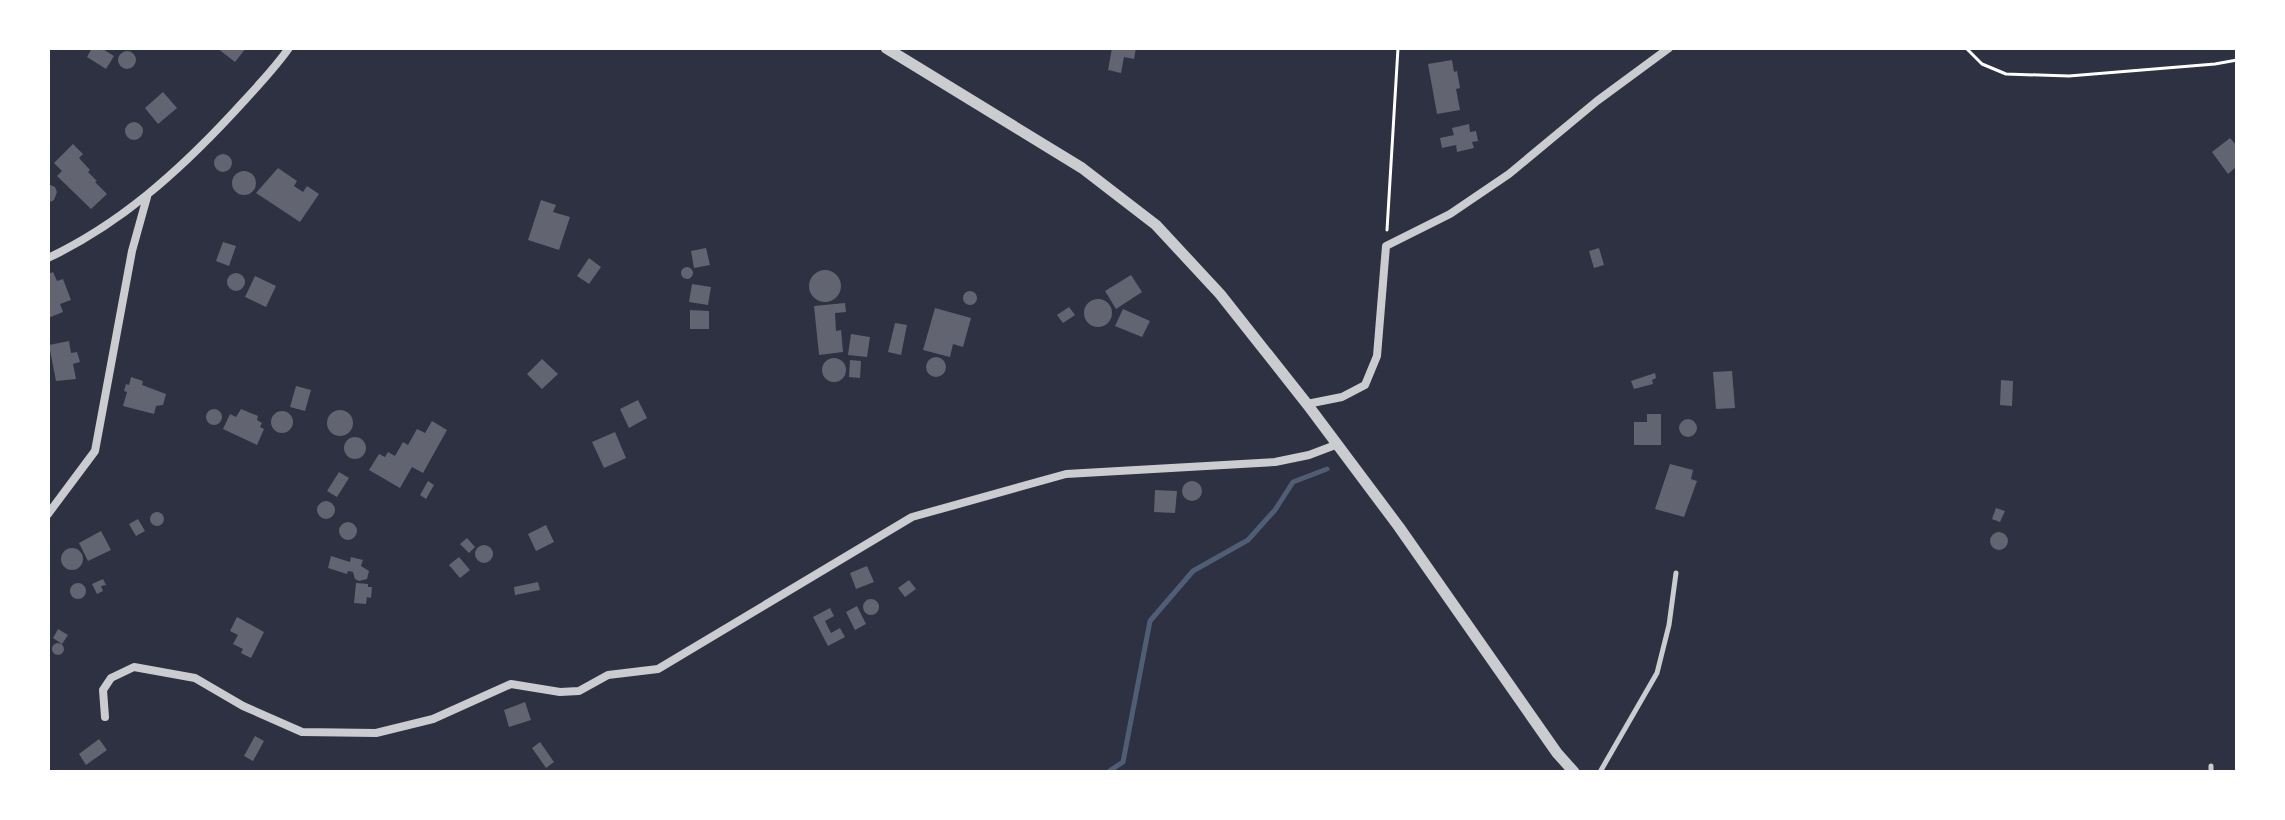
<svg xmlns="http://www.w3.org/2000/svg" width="2285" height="820" viewBox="0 0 2285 820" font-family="Barlow,sans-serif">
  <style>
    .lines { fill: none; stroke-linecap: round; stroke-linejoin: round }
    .stream { stroke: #4f5d75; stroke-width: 5 }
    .building { fill: #626471 }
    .path { stroke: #fff; stroke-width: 3 }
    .service { stroke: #caccd0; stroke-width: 5 }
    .minor { stroke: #caccd0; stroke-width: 8 }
    .tertiary { stroke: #caccd0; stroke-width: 11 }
  </style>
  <rect width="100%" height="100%" fill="#2d3142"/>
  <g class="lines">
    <path class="stream" d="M1108,772L1123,762L1150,621L1193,571L1248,540L1275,510L1293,482L1327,469"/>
  </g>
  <path class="building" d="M92,48H101L114,56L106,69L87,57Z
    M217,48H246L235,62Z
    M1112,48H1136L1134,59L1124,57L1121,73L1108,70Z
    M118 60a9 9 0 1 1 18 0a9 9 0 1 1-18 0Z
    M1452,60L1454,72L1457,71L1460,88L1456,89L1460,110L1437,114L1428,64Z
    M163,92L177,108L158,124L145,108Z
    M125 131a9 9 0 1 1 18 0a9 9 0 1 1-18 0Z
    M1469,124L1470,132L1476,131L1478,141L1472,142L1474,148L1457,152L1456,145L1442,148L1440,138L1454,135L1452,128Z
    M2230,138L2237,146V166L2228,174L2212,152Z
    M73,144L83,154L79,158L90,170L88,172L97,181L95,182L107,194L91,209L57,176L62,171L54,163Z
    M214 163a9 9 0 1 1 18 0a9 9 0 1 1-18 0Z
    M278,168L297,181L294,186L303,192L307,186L319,194L300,222L256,193Z
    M232 183a12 12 0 1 1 24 0a12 12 0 1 1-24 0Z
    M48,184L55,187L57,192L54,200L50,202Z
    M541,200L556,205L553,212L570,217L559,250L528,240Z
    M223,242L236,246L229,266L216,261Z
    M706,248L710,265L694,268L691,251Z
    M1599,248L1604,265L1594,268L1589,251Z
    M589,258L601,267L589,284L577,276Z
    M681 273a6 6 0 1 1 12 0a6 6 0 1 1-12 0Z
    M809 286a16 16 0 1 1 32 0a16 16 0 1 1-32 0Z
    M53,272L57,281L63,279L71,300L60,304L63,312L48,318V274Z
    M227 282a9 9 0 1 1 18 0a9 9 0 1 1-18 0Z
    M1131,275L1142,292L1116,309L1105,291Z
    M255,276L276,286L266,307L245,297Z
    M692,284L711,287L708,305L689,302Z
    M963 298a7 7 0 1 1 14 0a7 7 0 1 1-14 0Z
    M1084 313a14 14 0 1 1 28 0a14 14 0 1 1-28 0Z
    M845,303L846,312L835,313L836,331L841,330L843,352L819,355L814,306Z
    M1069,307L1075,315L1063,323L1057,315Z
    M935,308L971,318L963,347L953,344L950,357L923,350Z
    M1123,309L1150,321L1142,337L1115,326Z
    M690,310L709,311V329H690Z
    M895,323L907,325L901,355L888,352Z
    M851,334L870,337L867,357L848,355Z
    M69,341L71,353L77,352L80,362L73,364L76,379L56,381L49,345Z
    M926 367a10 10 0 1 1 20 0a10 10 0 1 1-20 0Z
    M822 370a12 12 0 1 1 24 0a12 12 0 1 1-24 0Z
    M542,359L558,374L542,389L527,374Z
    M850,360L861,361L860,378L849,377Z
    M1732,371L1735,408L1716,409L1713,372Z
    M1655,373L1656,378L1652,380L1653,384L1634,389L1631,381Z
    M131,377L143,381L142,385L166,394L163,405L156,406L154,414L123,406L127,392L124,391L126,384L129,385Z
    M2001,380L2013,381L2012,406L2000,405Z
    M296,386L311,390L305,411L290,407Z
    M638,400L647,418L629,428L620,409Z
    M241,409L258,416L257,420L262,423L260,427L264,429L257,445L223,429L230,414L236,417Z
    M206 417a8 8 0 1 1 16 0a8 8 0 1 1-16 0Z
    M327 423a13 13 0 1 1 26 0a13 13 0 1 1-26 0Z
    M271 422a11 11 0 1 1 22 0a11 11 0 1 1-22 0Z
    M1647,414H1661V445H1634V422H1647Z
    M1679 428a9 9 0 1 1 18 0a9 9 0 1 1-18 0Z
    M432,421L447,430L423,473L412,467L400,488L369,470L379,454L385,457L388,452L395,456L403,442L408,445L417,429L425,433Z
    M615,432L626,458L604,468L592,442Z
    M344 448a11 11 0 1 1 22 0a11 11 0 1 1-22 0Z
    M1670,464L1693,470L1691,479L1697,481L1684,517L1655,509Z
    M339,472L349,478L337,497L327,491Z
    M1182 491a10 10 0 1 1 20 0a10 10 0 1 1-20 0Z
    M428,481L434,485L426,499L420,495Z
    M1155,490L1177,491L1175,513L1154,512Z
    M317 510a9 9 0 1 1 18 0a9 9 0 1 1-18 0Z
    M1996,508L2005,511L2000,522L1992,519Z
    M150 519a7 7 0 1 1 14 0a7 7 0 1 1-14 0Z
    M138,519L145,531L136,536L129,524Z
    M339 531a9 9 0 1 1 18 0a9 9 0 1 1-18 0Z
    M546,525L554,542L536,551L528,534Z
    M101,531L111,550L88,561L79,543Z
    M1990 541a9 9 0 1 1 18 0a9 9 0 1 1-18 0Z
    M467,538L475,547L469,553L460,544Z
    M475 554a9 9 0 1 1 18 0a9 9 0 1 1-18 0Z
    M61 559a11 11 0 1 1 22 0a11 11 0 1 1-22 0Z
    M331,556L350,562L351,557L363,560L361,566L369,571L367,579L359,581L355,579L353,572L348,571L347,574L328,568Z
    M459,557L470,570L460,578L449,565Z
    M867,566L874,582L856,589L850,573Z
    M103,579L106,585L101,586L103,591L97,594L92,584Z
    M909,580L916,589L905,597L898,588Z
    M538,582L540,590L515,595L514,587Z
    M356,583L368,584V587H372L371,598L367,597L366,604L354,603Z
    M70 591a8 8 0 1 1 16 0a8 8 0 1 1-16 0Z
    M863 607a8 8 0 1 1 16 0a8 8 0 1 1-16 0Z
    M857,606L866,624L855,630L846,612Z
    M830,608L834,616L825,621L831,633L840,628L845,637L828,646L813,617Z
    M237,617L264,632L251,658L241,653L243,649L233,644L238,635L230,631Z
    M58,629L68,635L62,644L56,640L60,634L56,640L53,638Z
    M52 649a6 6 0 1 1 12 0a6 6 0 1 1-12 0Z
    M525,702L531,720L509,727L504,710Z
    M255,736L264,741L253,761L244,756Z
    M99,739L107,750L86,765L79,754Z
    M540,742L554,762L546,768L532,748Z"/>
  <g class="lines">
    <path class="path" d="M1966,48L1982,64L2006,74L2069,76L2215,64L2237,60
      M1387,230L1398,48"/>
    <path class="service" d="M2211,766V772
      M1600,772L1657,673L1669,625L1676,573"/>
    <path class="minor" d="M48,258C120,224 178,172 232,114C252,92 272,72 289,48
      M1307,404L1342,397L1365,385L1377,356L1386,246L1450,214L1509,174L1597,101L1669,48
      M48,514L95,451L132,251L147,197
      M105,717L103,690L111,678L134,667L195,678L243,706L302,732L376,733L433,719L511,684L560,692L579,691L608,675L658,669L912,517L1066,474L1275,462L1309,455L1338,444"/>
    <path class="tertiary" d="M886,48L1082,168L1156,225L1220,294L1307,404L1399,527L1557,753L1574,772"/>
  </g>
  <rect width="2285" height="820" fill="none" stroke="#ffffff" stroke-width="100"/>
</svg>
